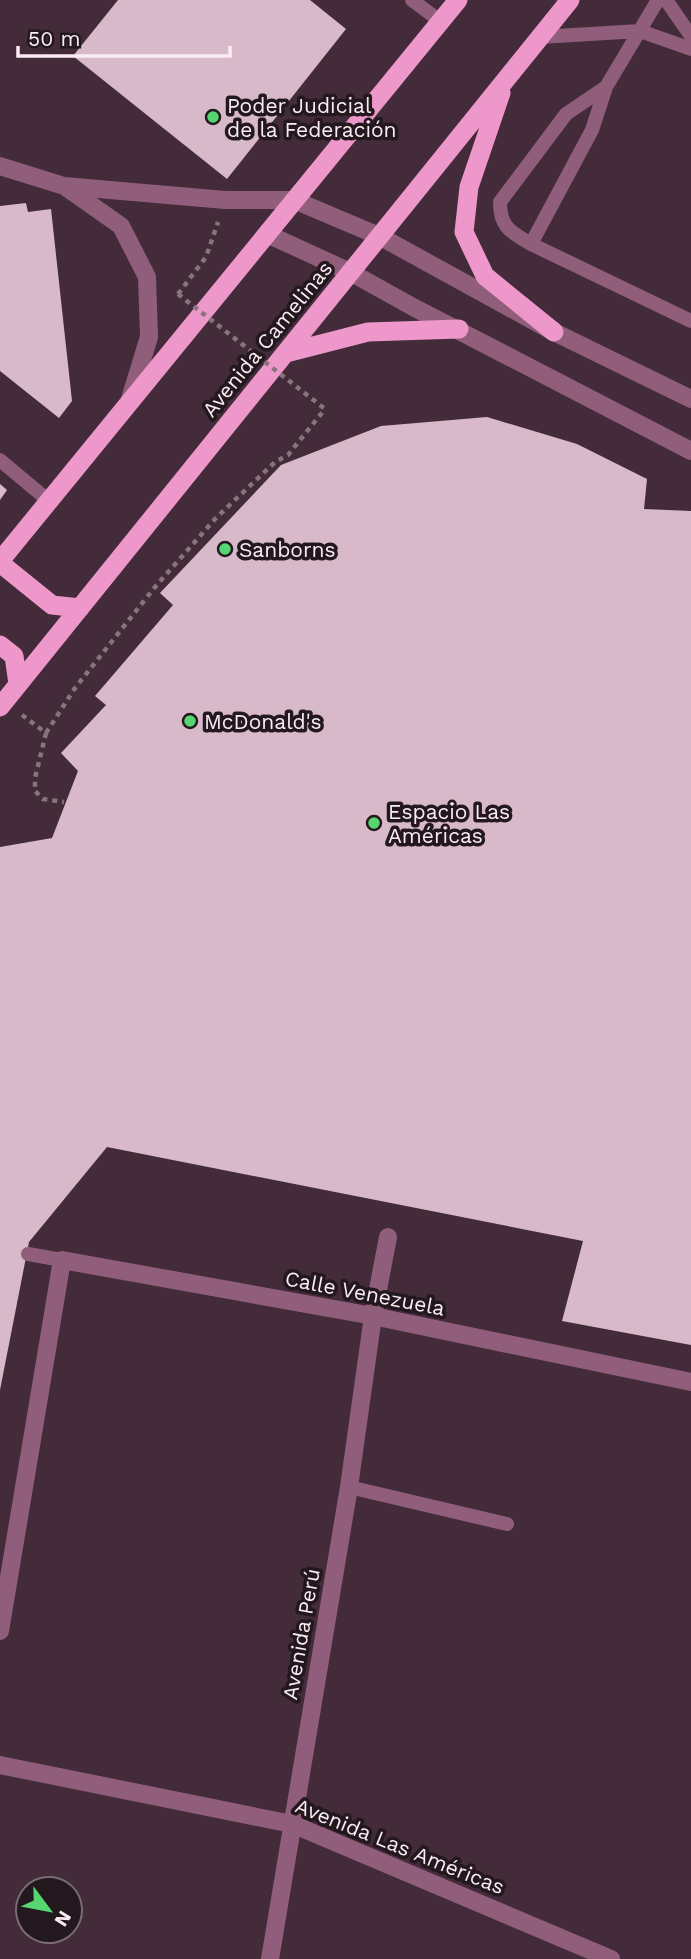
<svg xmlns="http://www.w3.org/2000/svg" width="691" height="1959" viewBox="0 0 691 1959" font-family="'Work Sans',sans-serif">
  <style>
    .building { fill: #d8b9ca }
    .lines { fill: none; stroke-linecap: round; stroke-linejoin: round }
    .path { stroke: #88737f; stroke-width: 4.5; stroke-dasharray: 5 5; stroke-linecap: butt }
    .service { stroke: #905e7b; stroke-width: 14 }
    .minor { stroke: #905e7b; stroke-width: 18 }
    .tertiary { stroke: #905e7b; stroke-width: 18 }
    .trunk { stroke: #ee97ca; stroke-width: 19 }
    .path-bridge { stroke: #88737f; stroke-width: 4.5; stroke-dasharray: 5 5; stroke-linecap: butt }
    .poi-dot { fill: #56d671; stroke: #23181e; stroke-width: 2.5 }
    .labels { text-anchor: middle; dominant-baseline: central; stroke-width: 7; stroke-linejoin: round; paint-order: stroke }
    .poi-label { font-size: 21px; fill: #fbebf4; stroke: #23181e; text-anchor: start }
    .street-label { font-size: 21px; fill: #fbebf4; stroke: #23181e }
  </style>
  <rect width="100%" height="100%" fill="#432b39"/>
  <path class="building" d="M118,0H310L346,29L227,179L73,56Z
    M26,203L28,212L51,209L72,401L59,418L0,371V206Z
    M487,417L577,444L647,479L644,509L691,511V1345L562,1321L583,1241L107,1147L29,1242L0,1390V847L52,838L78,771L61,753L106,705L95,696L173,605L160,593L281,465L381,426Z
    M0,484L7,490L0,500Z"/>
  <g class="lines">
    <path class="path" d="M178,294L206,257L218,222
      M22,715L46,733L35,778V791L43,799L64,802
      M46,733L75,688L155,587L216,518L275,462L288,455L325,409"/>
    <path class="service" d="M412,0L440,21
      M666,0L691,36
      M540,37L640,31L691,49
      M606,87L566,114L500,202C500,228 511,232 531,244L691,321
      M531,244L592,130L606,87L658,0
      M0,460L49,501
      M28,1254L62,1260
      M349,1487L507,1524"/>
    <path class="minor" d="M0,1631L62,1260L373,1316L691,1382
      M0,1765L292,1824L611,1959
      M270,1959L349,1487L373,1316L388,1237"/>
    <path class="tertiary" d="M0,166L64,186L225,200H294L379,236L554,332L691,399
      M67,188L121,226L147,277L149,337L130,399
      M267,234L350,272L413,307L691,451"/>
    <path class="trunk" d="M501,93L469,187L464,232L485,276L554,332
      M286,353L368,332L459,329
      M0,561L458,0
      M0,563L52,605L80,608
      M0,645L14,656L18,684
      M0,707L570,0"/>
    <path class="path-bridge" d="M178,294L325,409"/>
  </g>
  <g class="poi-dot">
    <circle cx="213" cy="117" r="7"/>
    <circle cx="225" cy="549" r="7"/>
    <circle cx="190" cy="721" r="7"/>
    <circle cx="374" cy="823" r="7"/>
  </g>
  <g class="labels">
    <g class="poi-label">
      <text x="227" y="105">Poder Judicial<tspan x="227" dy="24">de la Federación</tspan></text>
      <text x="239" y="549">Sanborns</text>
      <text x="204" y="721">McDonald's</text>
      <text x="388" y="811">Espacio Las<tspan x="388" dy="24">Américas</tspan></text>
    </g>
    <g class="street-label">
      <text transform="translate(267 339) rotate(-51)">Avenida Camelinas</text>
      <text transform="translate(365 1293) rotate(11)">Calle Venezuela</text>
      <text transform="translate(301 1634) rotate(-80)">Avenida Perú</text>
      <text transform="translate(400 1846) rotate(22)">Avenida Las Américas</text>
    </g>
  </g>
  <g transform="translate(49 1910) rotate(122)"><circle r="33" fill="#23181e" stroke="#796c74" stroke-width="2"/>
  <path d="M0-5L12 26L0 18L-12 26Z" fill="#56d671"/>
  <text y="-10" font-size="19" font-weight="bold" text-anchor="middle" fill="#fbebf4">N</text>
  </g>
  <path d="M18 46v10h212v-10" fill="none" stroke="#fbebf4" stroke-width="3.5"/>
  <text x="28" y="46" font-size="21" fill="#fbebf4" stroke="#23181e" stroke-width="5" paint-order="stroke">50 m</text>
</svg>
